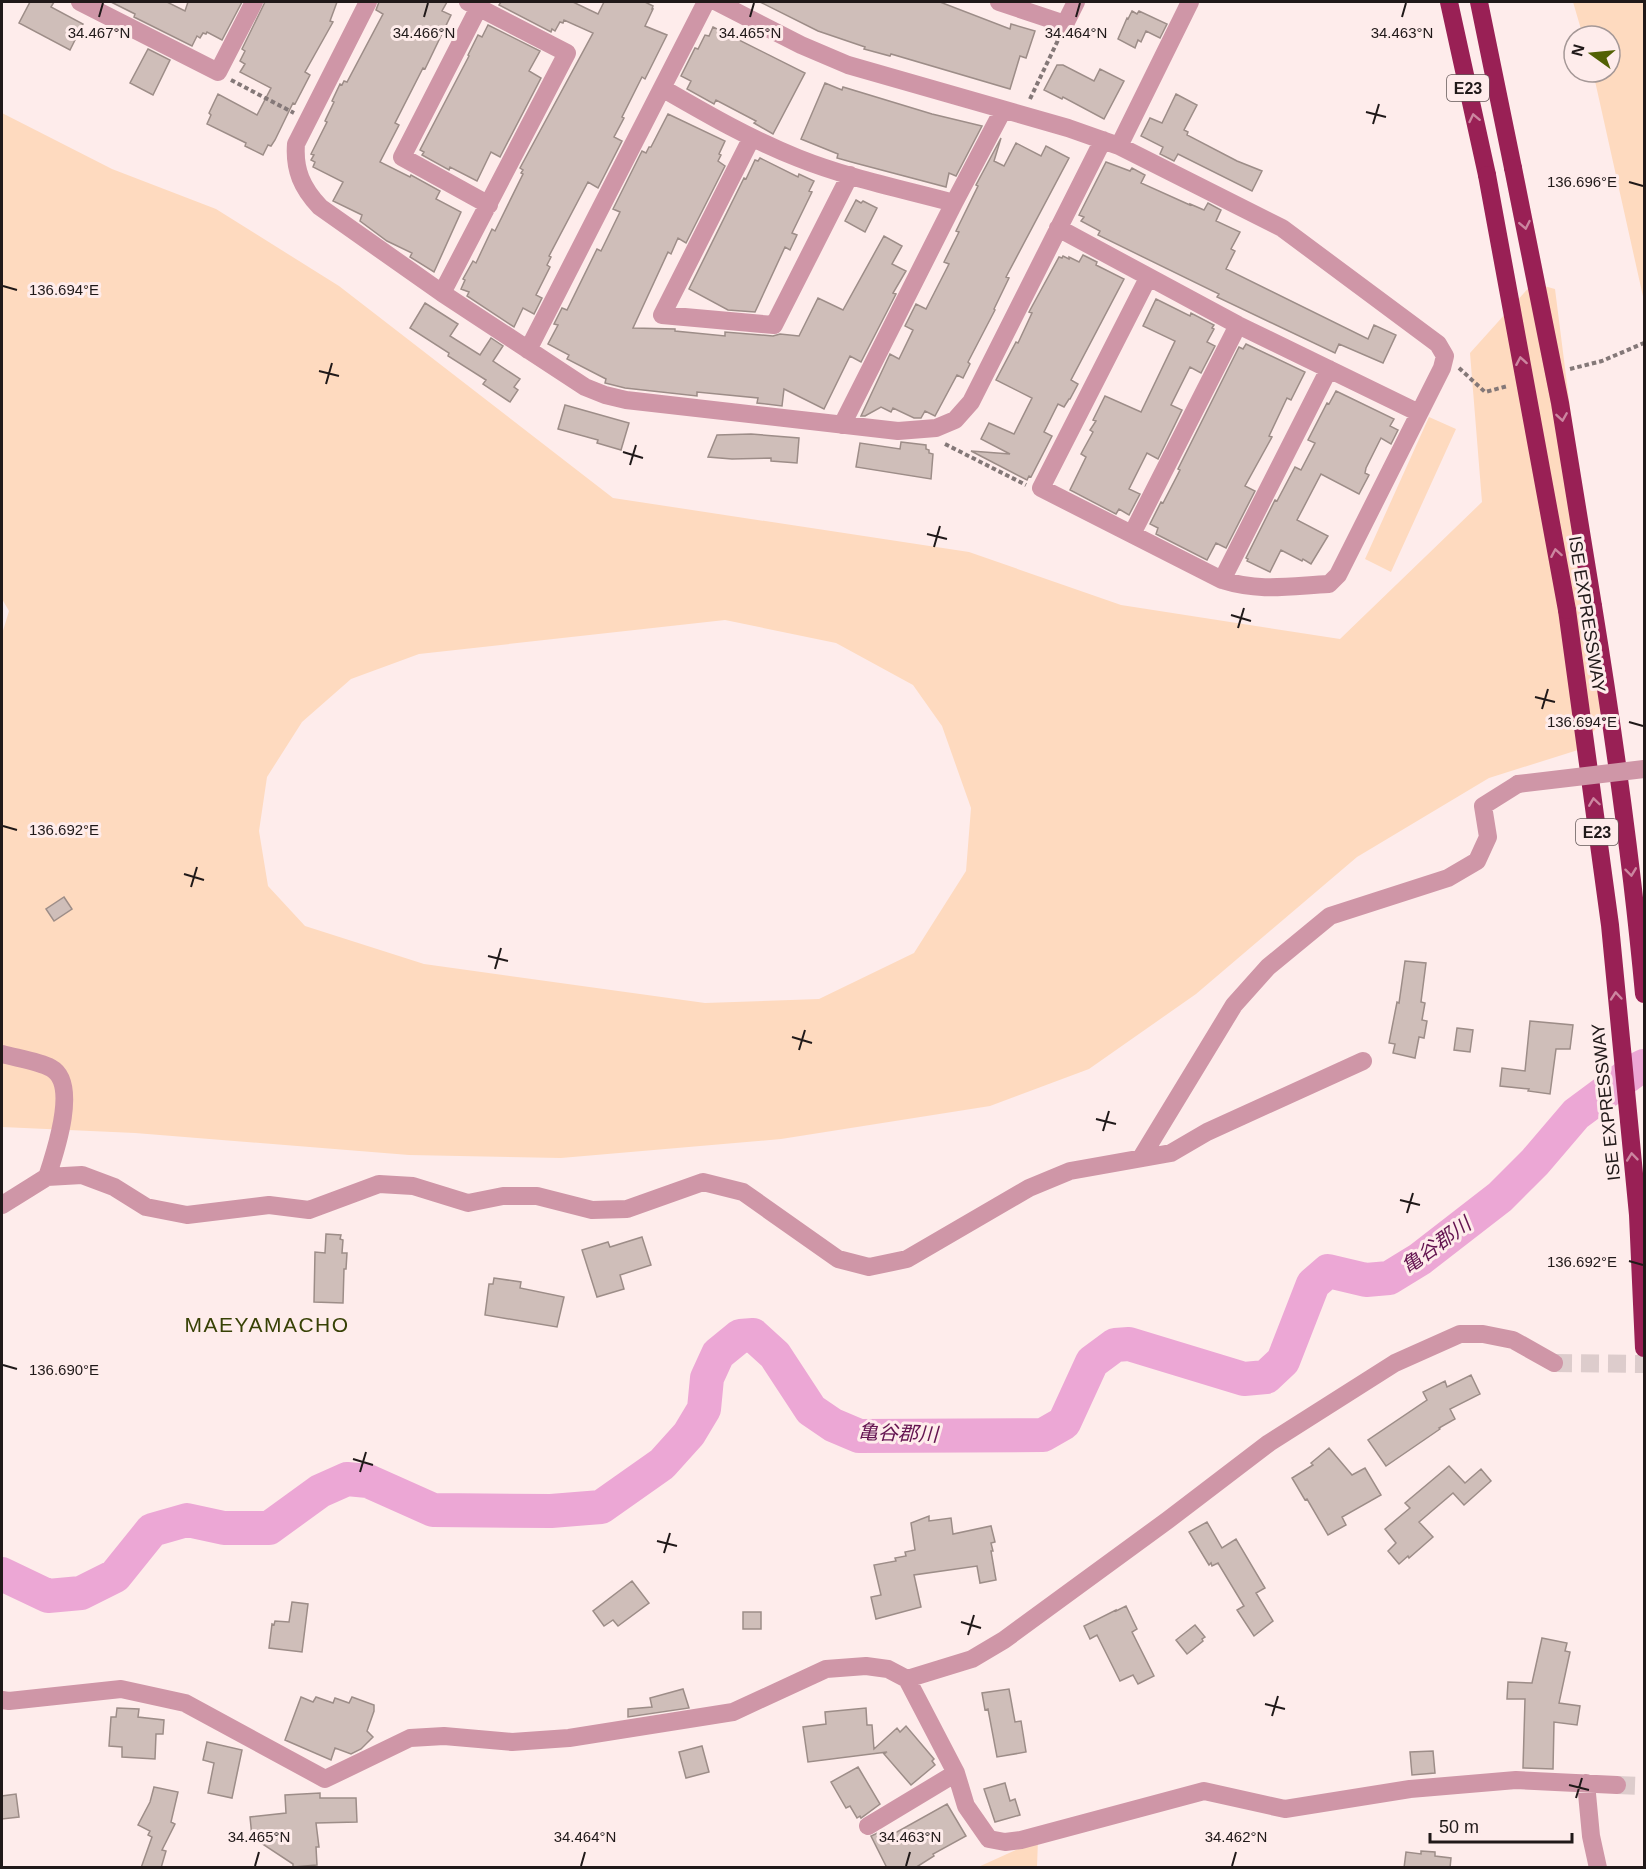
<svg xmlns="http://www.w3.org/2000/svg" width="1646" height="1869" viewBox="0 0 1646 1869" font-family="Helvetica,'Noto Sans JP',sans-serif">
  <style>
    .green { fill: #fedabf; fill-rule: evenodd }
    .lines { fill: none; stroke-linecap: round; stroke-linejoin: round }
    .river { stroke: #eca7d5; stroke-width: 34 }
    .building { fill: #cfbeb9; stroke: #9d8d88; stroke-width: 1.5 }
    .minor-tunnel { stroke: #dcc; stroke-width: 18; stroke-dasharray: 18 9; stroke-linecap: butt }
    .path { stroke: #847878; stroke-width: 4; stroke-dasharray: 4.5 3; stroke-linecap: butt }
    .minor { stroke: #cf96a7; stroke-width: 18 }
    .highway { stroke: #992055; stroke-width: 18 }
    .minor-bridge { stroke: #cf96a7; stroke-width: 18 }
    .highway-bridge { stroke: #992055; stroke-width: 18 }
    .oneway { stroke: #cc86a0 }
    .ticks { fill: none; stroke: #201919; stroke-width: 2 }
    .labels { text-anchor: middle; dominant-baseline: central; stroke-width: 6; stroke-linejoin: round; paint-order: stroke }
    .shield { fill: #feeceb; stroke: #635858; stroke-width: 1.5 }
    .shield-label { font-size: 16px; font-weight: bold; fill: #201919 }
    .street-label { font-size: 18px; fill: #201919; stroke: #feeceb }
    .water-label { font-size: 20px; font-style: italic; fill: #641450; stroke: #feeceb }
    .quarter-label { font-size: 21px; letter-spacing: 1.5px; fill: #374105; stroke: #feeceb }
    .ticks-label { font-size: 15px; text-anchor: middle; fill: #201919; stroke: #feeceb; stroke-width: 6; stroke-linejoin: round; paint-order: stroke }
  </style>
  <rect width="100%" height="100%" fill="#feeceb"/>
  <path class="green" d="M1573,2H1644V301L1593,72H1610V36H1583Z
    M2,113L112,169L216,209L339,286L613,498L969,552L1121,605L1340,639L1482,502L1470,353L1533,283L1555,289L1595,605L1602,721L1578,750L1489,778L1357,857L1196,994L1089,1069L990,1106L781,1139L561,1158L409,1155L135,1133L2,1127V634L9,611L2,599ZM725,620L836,643L913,685L942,726L971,808L966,871L914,953L819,999L705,1003L424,964L305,926L268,886L259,831L267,777L302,722L351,679L419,654Z
    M1429,417L1456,429L1391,572L1365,559Z
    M1038,1840L1037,1867L976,1868Z"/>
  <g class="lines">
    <path class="river" d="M2,1574L48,1596L81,1593L115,1576L152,1530L187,1520L224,1528H269L320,1491L347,1479L368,1481L433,1510L551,1511L601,1507L662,1464L689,1434L704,1409L707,1378L718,1354L740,1336L753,1335L775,1355L811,1410L833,1425L859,1436L1043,1435L1064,1423L1092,1362L1115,1345L1129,1344L1244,1379L1266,1377L1283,1361L1313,1284L1328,1271L1366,1280L1389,1278L1420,1259L1500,1197L1535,1162L1576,1114L1634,1071L1644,1066"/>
  </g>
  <path class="building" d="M30,2H54L51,7L83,24L70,50L19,23Z
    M111,2H167L185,11L188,2H242L222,40L207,32L206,34L203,33L200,38L197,36L192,46L134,17L135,14Z
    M265,2H337L330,21L333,22L305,72L310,75L295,104L293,103L275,140L271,146L268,145L263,155L245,146L246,143L207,124L211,115L209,113L218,94L257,115L271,88L240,72L245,64L240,61L245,51L242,49Z
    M379,2H447L442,11L451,15L425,69L423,68L395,123L399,125L380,162L410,177L411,175L440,191L436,199L461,212L434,272L410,257L412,253L387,241L360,221L362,215L333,201L343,182L313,167L315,162L311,160L314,155L311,154L327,122L325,121L334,102L332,101L340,84L342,85L344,81L347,82L383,14L376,10Z
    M501,2H573L598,14L604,2H645L653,6L652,9H653L645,26L667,35L645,79L642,77L622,117L624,118L614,137L622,141L598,188L588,182L549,256L551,257L547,265L550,267L536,295L542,298L534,314L523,308L514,327L467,296L469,292L461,289L465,280L463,279L473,261L476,263L492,229L495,231L523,174L521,173L523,170L520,168L593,33L564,20L563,23L560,22L555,31L552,29L551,32L499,5Z
    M760,2H940L1010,29L1011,24L1035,31L1026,58L1020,56L1010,89L891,54L890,56L864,49L865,47L818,31Z
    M1132,11L1137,14L1139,11L1167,24L1160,38L1146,31L1141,42L1138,40L1135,48L1118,39L1127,18L1128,19Z
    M488,25L540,51L529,71L541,78L500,157L491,152L477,181L450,167L449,170L422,155L424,152L420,150L469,56L468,55L478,35L482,37Z
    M713,27L805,73L773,134L754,123L756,121L716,100L714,104L687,89L691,81L681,76L695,48L698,49L705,35L709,36Z
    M148,49L170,60L153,95L130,83Z
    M1057,65H1063L1094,81L1100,69L1124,81L1104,119L1063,97L1062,99L1044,90Z
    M825,83L842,90L843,87L932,114L982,126L956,176L949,173L946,187L855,163L837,158L838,154L801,139Z
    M1176,94L1197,105L1184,130L1188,132L1187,135L1237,161L1262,171L1252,191L1178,154L1174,161L1160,154L1163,147L1141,136L1150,118L1162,123Z
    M668,114L725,141L719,154L721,155L718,161L725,166L686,243L678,238L671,254L668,252L633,328L675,329V331L725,336V332L773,336L780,334L799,336L818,298L843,310L884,236L902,246L892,264L906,271L893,293L896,294L861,362L850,356L824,409L784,389L782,406L757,403L758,398L697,392V396L625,388L605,383L606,379L567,359L569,355L548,344L558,325L554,324L562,308L567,310L597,249L601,251L620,212L613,209L642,151L646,153L649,147H651Z
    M1001,138L994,161L1004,166L1016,143L1041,156L1046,146L1069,158L1006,277L1009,278L994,309L995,310L968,362L970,364L963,378L957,375L935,416L925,411L921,418H914L893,408L891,412L881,407L865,416H861L890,354L899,359L913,330L905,326L916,304L926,309L949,264L944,262L959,232L956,231L978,186L976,185Z
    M760,158L798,177L799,174L814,181L809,191L812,192L792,233L797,235L790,250L785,247L755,312L728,310L689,289L744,178L746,179L755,160L758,161Z
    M1106,162L1130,171L1132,168L1145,175L1141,183L1190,205V204L1204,210L1208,203L1221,210L1216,221L1240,232L1231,249L1235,251L1226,269L1368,339L1374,325L1396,335L1383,363L1339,344L1335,353L1217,297L1219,294L1098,235L1100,231L1081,221L1084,217L1079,215Z
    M856,200L861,203L863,201L877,208L865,232L845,221Z
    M1083,255L1097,262L1096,265L1124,279L1071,380L1078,384L1070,399H1069L1064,407L1058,404L1044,432L1052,436L1031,477L1029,476L1027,480L971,451L1010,454L981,439L989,423L1014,434L1032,398L996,380L1016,342L1018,343L1032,313L1029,312L1059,257L1062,258L1063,256L1069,259V257L1079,262Z
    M1156,299L1190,316L1191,313L1214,325L1212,328L1214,329L1207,342L1215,346L1201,373L1190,367L1171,405L1182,410L1158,459L1147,453L1129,489L1140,494L1129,515L1119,509L1116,514L1070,490L1086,457L1081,454L1093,432L1090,430L1096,421L1093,420L1105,396L1141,412L1175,341L1143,326Z
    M425,303L458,324L450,336L480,355L491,338L503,346L493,361L520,379L514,387L518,390L510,402L483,384L486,380L448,356L449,353L410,328Z
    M1246,344L1305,372L1291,400L1287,398L1269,436L1272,437L1245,486L1255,491L1226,548L1216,543L1207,560L1156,534L1158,528L1150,524L1161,502L1163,503L1180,470L1178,469L1239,347L1243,349Z
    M1336,391L1394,419L1390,426L1398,430L1391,444L1381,438L1366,468L1365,473L1369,475L1359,494L1321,474L1297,520L1328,536L1311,564L1303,559L1302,561L1281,550L1270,572L1247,561L1248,559L1246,558L1275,500L1277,501L1295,467L1301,470L1315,443L1308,440L1327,403L1329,404Z
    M565,405L629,423L621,450L597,443L598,440L558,429Z
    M751,434L799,438L797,463L771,461V458L732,459L708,457L717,435Z
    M901,442L926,445V449L929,450V453L933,454L931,479L856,467L860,443L900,449Z
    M64,897L72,909L54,921L46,909Z
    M1405,961L1426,963L1421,1002L1425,1003L1422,1020L1427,1021L1424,1038L1419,1037L1415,1058L1393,1053L1395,1044L1389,1043L1397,1002L1399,1003Z
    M1530,1021L1573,1025L1570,1049H1556L1550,1094L1528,1091L1529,1089L1500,1086L1502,1068L1525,1071Z
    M1457,1028L1473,1030L1470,1052L1454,1050Z
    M326,1234L341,1235L340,1239L343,1240L342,1253H347L346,1269H344L343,1303L314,1302L315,1252L325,1253Z
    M642,1237L651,1265L620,1275L624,1289L597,1297L582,1250L608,1242L610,1247Z
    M494,1278L521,1282L520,1288L564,1297L557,1327L485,1315L489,1284H493Z
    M1471,1375L1480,1394L1450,1409L1455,1419L1439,1428L1440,1429L1386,1466L1368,1440L1427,1400L1423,1392L1445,1381L1447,1387Z
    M1329,1448L1352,1475L1365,1468L1381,1495L1342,1517L1346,1525L1328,1535L1307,1499L1305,1500L1292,1478L1313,1465L1311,1463Z
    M1449,1466L1465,1483L1481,1469L1491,1481L1464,1505L1453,1493L1419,1522L1433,1537L1409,1558L1408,1556L1399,1564L1388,1551L1396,1543L1385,1529L1410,1508L1405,1503Z
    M929,1516V1521L951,1518L953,1534L991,1526L995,1542L991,1543L993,1551H991L996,1580L980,1583L977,1566L914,1575L921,1607L876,1619L871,1597L881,1595L874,1565L896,1561L895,1558L906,1556L905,1552L915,1550L911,1523Z
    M1207,1522L1222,1548L1236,1539L1265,1588L1256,1593L1273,1621L1254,1636L1237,1610L1244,1606L1218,1563L1212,1566L1211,1563L1209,1565L1189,1532Z
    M632,1581L649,1603L618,1626L613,1620L604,1626L593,1611Z
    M292,1602L308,1604L302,1652L269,1648L272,1624L274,1625L275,1621L289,1622Z
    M1126,1606L1137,1629L1132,1632L1154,1676L1138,1684L1133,1675L1120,1681L1097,1635L1090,1639L1084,1626L1116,1610V1611Z
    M743,1612H761V1629H743Z
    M1195,1625L1205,1637L1202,1639L1203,1641L1187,1654L1176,1640Z
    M1542,1638L1567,1643L1565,1651L1570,1652L1559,1703L1580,1706L1577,1725L1554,1722L1553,1769L1523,1768L1525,1699H1507L1508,1682L1532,1683Z
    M683,1689L689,1708L628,1717V1709L652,1707L650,1698Z
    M1009,1689L1015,1722L1021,1721L1026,1752L997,1757L988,1709L985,1710L982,1693Z
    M301,1697L313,1702L316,1697L333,1703L335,1698L349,1703L352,1697L374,1705V1711L367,1731L373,1737L361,1749L351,1754L335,1748L331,1760L285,1740Z
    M117,1708L139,1709L138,1717L164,1720L163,1734H156L155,1759L122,1757V1747L109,1746L111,1717H116Z
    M866,1708L867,1725H872L874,1749L897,1728L900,1732L906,1726L934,1759L932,1761L935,1765L911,1785L884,1754L887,1752L808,1762L803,1727L826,1724L825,1712Z
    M207,1742L242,1750L232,1798L208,1793L214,1763L203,1760Z
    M702,1746L709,1772L686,1778L679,1752Z
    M1433,1751L1435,1773L1412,1775L1410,1752Z
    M858,1767L880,1804L861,1818L860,1816L857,1818L850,1806L846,1808L831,1782Z
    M1005,1783L1010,1801L1015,1799L1020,1815L995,1822L984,1789Z
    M154,1787L178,1792L171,1822L175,1824L162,1850L166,1851L161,1868H141L152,1837L148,1835L150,1831L138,1825L150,1802Z
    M320,1793V1798H356L357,1822L316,1823L319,1847H316L317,1865L293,1867V1864L252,1837L250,1817L286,1813L285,1795Z
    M16,1794L19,1817L2,1819V1796Z
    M947,1804L966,1836L933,1854L934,1856L915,1868H887L871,1836L884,1830L888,1837Z
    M1421,1851L1435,1852V1856L1451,1858L1450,1868H1404L1406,1852L1421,1854Z"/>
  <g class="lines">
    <path class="minor-tunnel" d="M1554,1363L1644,1364
      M1617,1785L1644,1786"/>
    <path class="path" d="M231,80L294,113
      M1030,99L1059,38
      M1459,368L1485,392L1508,386
      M1570,369L1602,361L1644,343
      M945,444L1026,485"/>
    <path class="minor" d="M80,2L218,72L254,2
      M368,2L296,144C294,170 302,188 320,207L442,293L585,387L605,395L626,400L898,431L936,428L955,420L971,402L1103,140
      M717,2L801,45L848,65L1068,128L1119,146L1282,228L1438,344L1445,356L1442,368L1338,575L1329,584C1290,586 1260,592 1222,580L1041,488L1148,278
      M999,2L1065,24L1076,2
      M479,7L402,157L489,205
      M662,88C707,114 750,139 798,158C848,178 902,189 954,203
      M751,139L662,315L774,325L850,175
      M1119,146L1190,2
      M1058,228L1238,325L1419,413
      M442,293L567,53L468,2
      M528,350L706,2
      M842,425L954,203L1003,110
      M1132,534L1238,325
      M1222,580L1329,369
      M2,1054C16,1058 38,1061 51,1068C79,1083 55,1153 47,1177
      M1141,1158L1234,1005L1268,967L1330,916L1448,878L1477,861L1488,837L1483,806L1518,784
      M2,1205L47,1177L82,1175L114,1187L146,1207L187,1215L269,1205L309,1210L379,1184L413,1186L468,1203L503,1196H537L592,1210L627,1209L703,1182L743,1192L838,1259L869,1267L907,1259L1029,1188L1070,1171L1171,1153L1207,1132L1363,1061
      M907,1679L972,1659L1004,1640L1168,1520L1269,1443L1395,1363L1460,1334H1483L1513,1340L1554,1363
      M2,1700L9,1701L121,1689L185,1703L325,1779L410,1738L444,1736L512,1742L569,1738L733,1712L826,1669L866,1666L888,1669L907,1679L956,1773L966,1806L989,1839L1005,1842L1021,1840L1204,1791L1285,1809L1410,1789L1516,1780L1617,1785
      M1586,1783L1591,1836L1598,1868
      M868,1826L956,1773"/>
    <path class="highway" d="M1449,2L1487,175
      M1479,2L1513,168
      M1593,606C1614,735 1632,864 1644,994
      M1567,610L1610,925L1638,1215L1644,1348"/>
    <path class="minor-bridge" d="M1518,784L1644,769"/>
    <path class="highway-bridge" d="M1513,168L1560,403L1593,606
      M1487,175L1567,610"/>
  </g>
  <defs><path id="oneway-chevron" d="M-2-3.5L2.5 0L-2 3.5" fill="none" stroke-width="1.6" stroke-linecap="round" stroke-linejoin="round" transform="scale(1.5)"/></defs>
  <g class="oneway">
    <use href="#oneway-chevron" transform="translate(1474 118) rotate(-102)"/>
    <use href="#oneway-chevron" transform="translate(1525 225) rotate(79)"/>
    <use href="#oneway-chevron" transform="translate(1521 361) rotate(-100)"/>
    <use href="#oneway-chevron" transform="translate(1562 417) rotate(81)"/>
    <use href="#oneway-chevron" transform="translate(1556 553) rotate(-100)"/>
    <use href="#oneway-chevron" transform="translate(1594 802) rotate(-98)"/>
    <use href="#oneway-chevron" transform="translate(1631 872) rotate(83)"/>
    <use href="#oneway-chevron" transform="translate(1616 996) rotate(-95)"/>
    <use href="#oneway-chevron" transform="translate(1632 1157) rotate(-96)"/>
  </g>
  <path class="ticks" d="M99,17L103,3M424,17L428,3M750,17L754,3M1076,17L1080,3M1402,17L1406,3M1366,112L1386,117M1373,124L1379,104M1629,182L1643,186M3,286L17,290M319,371L339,376M326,384L332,363M623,452L643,458M630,465L636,445M927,534L947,539M934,547L940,526M1231,615L1251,621M1238,628L1244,608M1535,697L1555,702M1542,709L1548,689M1629,722L1643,726M3,826L17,830M184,874L204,880M191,887L197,867M488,956L508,961M495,969L501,948M792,1037L812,1043M799,1050L805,1030M1096,1119L1116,1124M1103,1131L1109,1111M1400,1200L1420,1205M1407,1213L1413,1193M1629,1261L1643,1265M3,1365L17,1369M353,1459L373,1465M360,1472L366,1452M657,1541L677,1546M664,1553L670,1533M961,1622L981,1628M968,1635L974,1615M1265,1704L1285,1709M1272,1716L1278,1696M1569,1785L1589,1790M1576,1798L1582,1778M255,1866L259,1852M581,1866L585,1852M906,1866L910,1852M1232,1866L1236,1852"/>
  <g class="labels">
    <g class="shield">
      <rect x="1447" y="75" width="42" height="26" rx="4.5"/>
      <rect x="1576" y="819" width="42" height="26" rx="4.5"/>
    </g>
    <g class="shield-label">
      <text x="1468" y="88">E23</text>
      <text x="1597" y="832">E23</text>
    </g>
    <g class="street-label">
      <text transform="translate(1587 614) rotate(81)">ISE EXPRESSWAY</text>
      <text transform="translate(1606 1102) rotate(-96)">ISE EXPRESSWAY</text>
    </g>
    <g class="water-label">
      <text transform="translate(1436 1245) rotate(-36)">亀谷郡川</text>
      <text transform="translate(898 1433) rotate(2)">亀谷郡川</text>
    </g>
    <g class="quarter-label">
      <text x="267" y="1324">MAEYAMACHO</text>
    </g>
  </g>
  <g class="ticks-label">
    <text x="424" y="38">34.466°N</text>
    <text x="99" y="38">34.467°N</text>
    <text x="750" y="38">34.465°N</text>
    <text x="1076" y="38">34.464°N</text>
    <text x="1402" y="38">34.463°N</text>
    <text x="1582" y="187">136.696°E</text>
    <text x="64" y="295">136.694°E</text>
    <text x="1582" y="727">136.694°E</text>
    <text x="64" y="835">136.692°E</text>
    <text x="1582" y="1267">136.692°E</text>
    <text x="64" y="1375">136.690°E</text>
    <text x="259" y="1842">34.465°N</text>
    <text x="585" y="1842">34.464°N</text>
    <text x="910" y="1842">34.463°N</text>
    <text x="1236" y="1842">34.462°N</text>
  </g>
  <rect width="1646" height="1869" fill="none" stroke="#201919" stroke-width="6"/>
  <g transform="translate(1592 54) rotate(285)"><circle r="28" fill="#feeceb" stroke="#a59897" stroke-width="1.5"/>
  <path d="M0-4.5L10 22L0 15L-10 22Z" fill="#526104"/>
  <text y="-9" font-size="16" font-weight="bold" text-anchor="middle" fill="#201919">N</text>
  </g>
  <path d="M1430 1833v9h142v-9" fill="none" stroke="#201919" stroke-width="3"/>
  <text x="1439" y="1833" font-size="18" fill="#201919" stroke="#feeceb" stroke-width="4.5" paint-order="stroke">50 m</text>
</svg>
